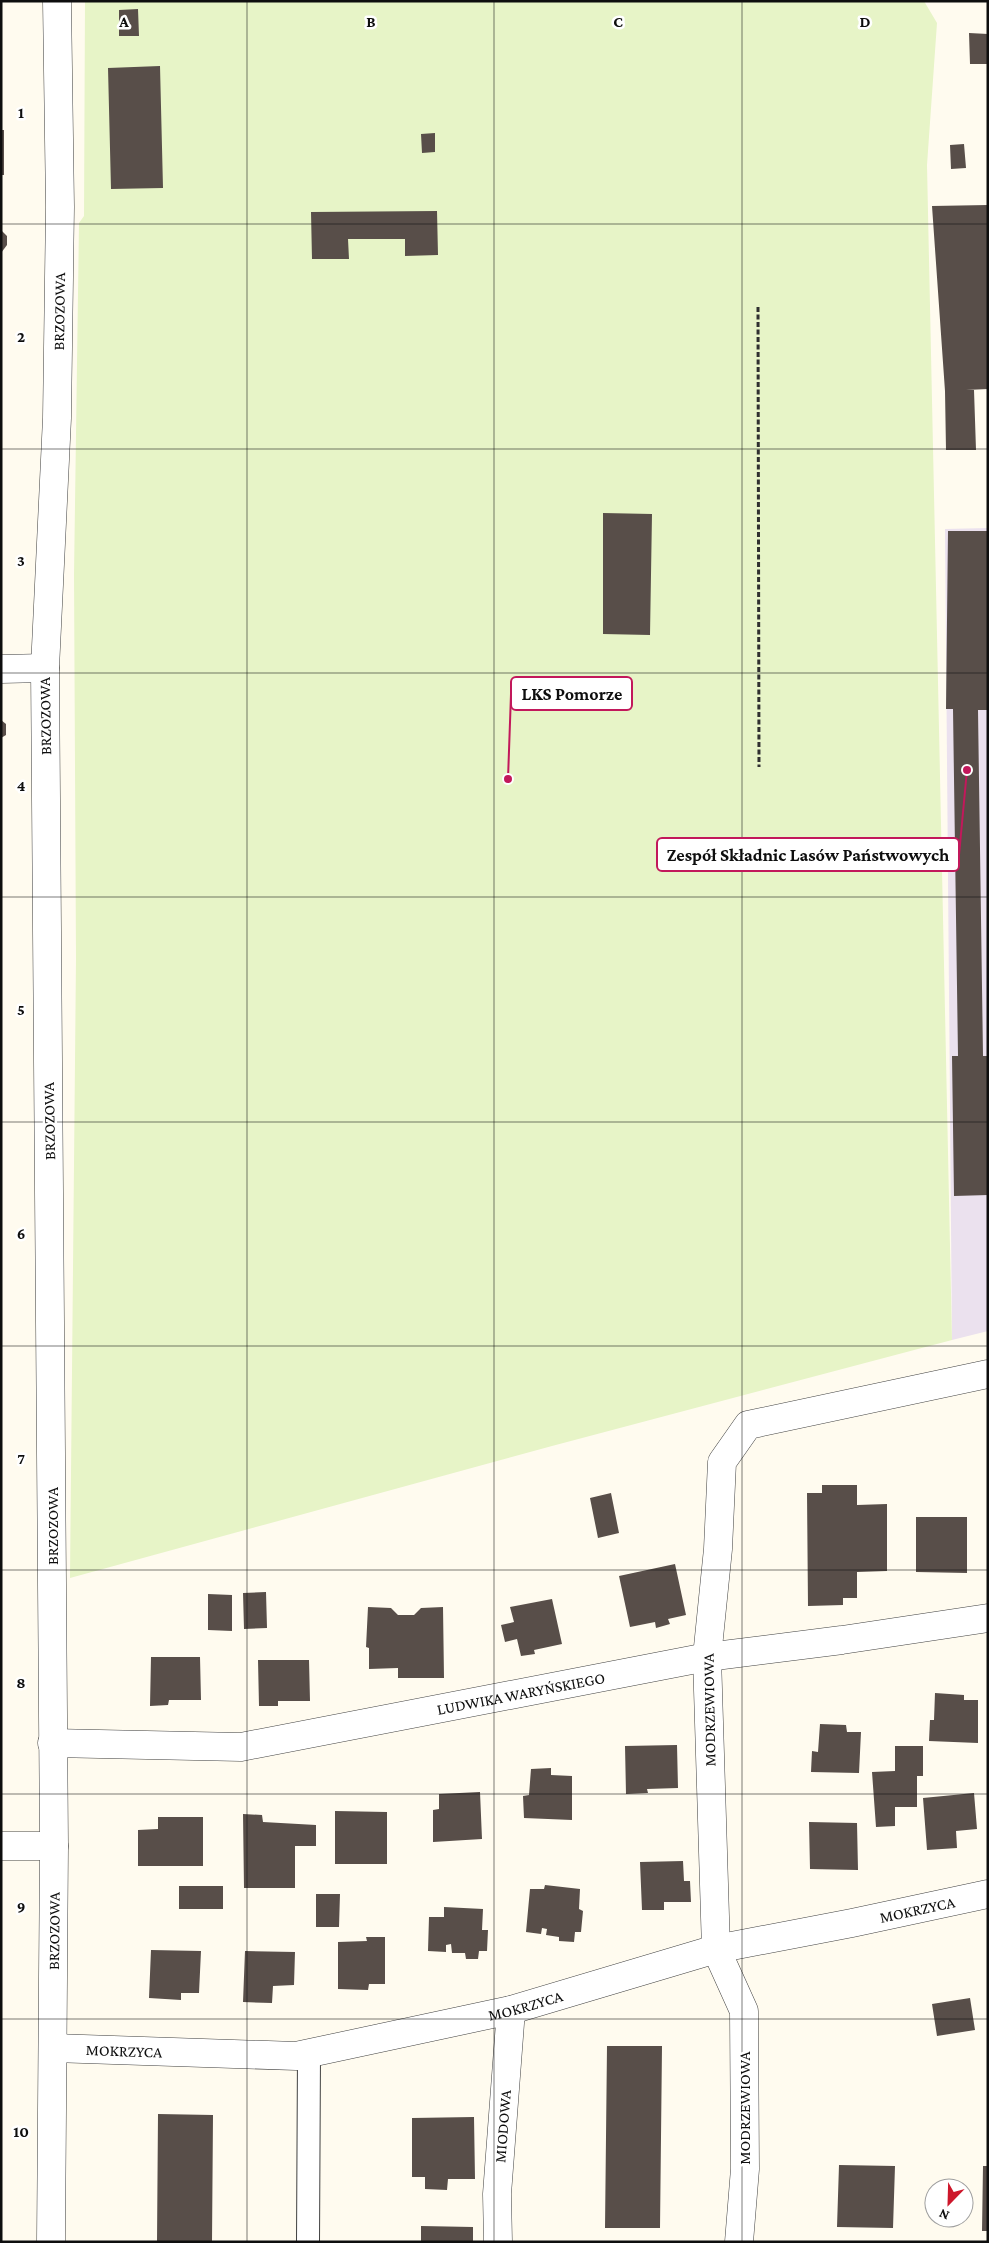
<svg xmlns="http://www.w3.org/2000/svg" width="989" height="2243" viewBox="0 0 989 2243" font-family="'Crimson Pro',serif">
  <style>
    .industrial { fill: #ebe1ee }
    .pitch { fill: #e7f4c7 }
    .building { fill: #584e49 }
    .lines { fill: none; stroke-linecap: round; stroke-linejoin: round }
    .pedestrian-casing { stroke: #414141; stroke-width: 24 }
    .minor-casing { stroke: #414141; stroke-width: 29 }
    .path { stroke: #303030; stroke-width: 3; stroke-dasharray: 5 2.5; stroke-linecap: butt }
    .pedestrian { stroke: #fff; stroke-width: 22 }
    .minor { stroke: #fff; stroke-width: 28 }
    .grid { fill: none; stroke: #0e0e0e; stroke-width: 1; stroke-opacity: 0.55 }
    .labels { text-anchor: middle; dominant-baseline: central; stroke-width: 5; stroke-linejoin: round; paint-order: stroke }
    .street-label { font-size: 16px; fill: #0e0e0e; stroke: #fff }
    .grid-label { font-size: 16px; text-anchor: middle; font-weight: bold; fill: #0e0e0e; stroke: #fff; stroke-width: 5; stroke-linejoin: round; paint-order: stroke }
    .leader { fill: none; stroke: #c2185b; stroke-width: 2 }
    .callout-dot { fill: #c2185b; stroke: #fff; stroke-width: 2 }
    .callout { fill: #fff; stroke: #c2185b; stroke-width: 2 }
    .callout-label { font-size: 18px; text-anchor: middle; font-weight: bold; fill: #0e0e0e }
  </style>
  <rect width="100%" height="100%" fill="#fffbef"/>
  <path class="industrial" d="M988,528V1331L952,1340L945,529Z"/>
  <path class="pitch" d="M85,1H924L937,23L927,165L952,1340L552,1446L70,1578L76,958L74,575L79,223L84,216Z"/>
  <path class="building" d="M138,9L139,36H119V10Z
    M969,33L988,34V64H970Z
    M160,66L163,188L111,189L108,68Z
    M1,130H4V175H1Z
    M435,133V152L422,153L421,134Z
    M964,144L966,168L951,169L950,145Z
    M988,205V389L966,390H974L976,450H946L945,391L932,206Z
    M437,211L438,255L405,256V239H348L349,259H312L311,212Z
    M1,230L7,236V245L1,253Z
    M603,513L652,514L650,635L603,634Z
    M948,531H988V710H978L983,1056H988V1195L954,1196L952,1056H958L953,709H946Z
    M1,720L6,724V735L1,738Z
    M822,1485H857V1505L887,1504V1571L857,1572V1598H843V1605L808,1606L807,1493H822Z
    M611,1493L619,1533L598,1538L590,1498Z
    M916,1517H967V1573L916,1572Z
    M675,1564L686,1615L668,1619L670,1624L656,1628L655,1622L630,1627L619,1576Z
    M266,1592L267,1628L244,1629L243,1593Z
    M208,1594L232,1595V1631L208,1630Z
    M552,1599L562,1644L534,1650L535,1654L521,1656L517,1639L505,1642L501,1625L514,1622L510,1607Z
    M368,1607L391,1608L398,1615H414L421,1608L443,1607L444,1678H398V1668L369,1669V1648L366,1647Z
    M151,1657H200L201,1700H169L168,1705L150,1706Z
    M258,1660H309L310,1701H278V1706H259Z
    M935,1693L964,1695V1700H978V1743L929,1741L930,1720H934Z
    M820,1724L846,1725L847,1732H861L859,1773L811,1772L812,1751L818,1752Z
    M677,1745L678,1788L647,1789L648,1793L626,1794L625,1746Z
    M895,1746H923V1776H917V1807H895V1826L876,1827L872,1772L895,1771Z
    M551,1768V1775L572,1776V1820L524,1818L523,1796L529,1795L531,1769Z
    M480,1792L482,1839L433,1842V1810L439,1809V1794Z
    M974,1793L977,1829L956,1831L957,1848L927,1850L923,1798Z
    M335,1811L387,1812V1864H335Z
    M243,1814L262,1815L263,1822L316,1825V1846H295V1888H244Z
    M158,1817H203V1866H138V1830L158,1829Z
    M809,1822L857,1823L858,1870L810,1869Z
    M683,1861L684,1881H690L691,1902H664V1910H642L640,1862Z
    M545,1885L580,1889L579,1909L583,1911L581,1932H575L574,1942L559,1941V1937L546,1935L547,1929L542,1928L541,1934L526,1932L530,1889H544Z
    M179,1886H223V1909H179Z
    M316,1894H340L339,1927H316Z
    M444,1907L483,1909L482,1930H488L487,1951H479L478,1959H466L465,1953H452L451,1944L446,1945V1952L428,1951L429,1917H444Z
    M366,1937H385V1984H369L368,1990L338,1989V1942L367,1941Z
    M151,1950L201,1951L199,1993H181V2000L149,1998Z
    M245,1951L295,1952L294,1985L273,1986L272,2003L243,2002Z
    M970,1998L975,2030L937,2036L932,2004Z
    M607,2046H662L660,2228H605Z
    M158,2114L213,2115L212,2242H157Z
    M474,2117L475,2179H448L447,2190L425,2189V2177H412V2118Z
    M839,2165L895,2166L893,2228L837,2227Z
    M983,2166H988V2231H982Z
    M421,2226L473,2227V2242H421Z"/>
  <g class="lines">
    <g class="pedestrian-casing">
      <path id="pedestrian" d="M308,2242L309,2053"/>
    </g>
    <g class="minor-casing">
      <g id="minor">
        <path d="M1,669L45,668"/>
        <path id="s1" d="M52,1743L241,1747L707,1657L842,1640L988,1618"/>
        <path d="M1,1846H54"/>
        <path id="s2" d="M53,2048L296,2056L511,2010L716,1949L852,1923L988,1894"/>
        <path id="s3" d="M51,2242L54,1846L45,668L57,418L60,207L57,1"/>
        <path id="s4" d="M498,2242L497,2194L511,2010"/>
        <path d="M739,2242L745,2169L744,2011L716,1949L707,1657L718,1549L722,1462L748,1425L988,1374"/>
      </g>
    </g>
    <path class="path" d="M758,307L759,767"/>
    <use href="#pedestrian" class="pedestrian"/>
    <use href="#minor" class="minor"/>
  </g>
  <path class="grid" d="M247,1V2242M494,1V2242M742,1V2242M1,224H988M1,449H988M1,673H988M1,897H988M1,1122H988M1,1346H988M1,1570H988M1,1794H988M1,2019H988"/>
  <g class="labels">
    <g class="street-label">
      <text stroke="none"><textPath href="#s3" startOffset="1931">BRZOZOWA</textPath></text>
      <text transform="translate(45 716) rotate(-91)">BRZOZOWA</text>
      <text transform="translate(49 1121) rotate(-91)">BRZOZOWA</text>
      <text transform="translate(52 1526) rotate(-90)">BRZOZOWA</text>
      <text stroke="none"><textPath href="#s1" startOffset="474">LUDWIKA WARYŃSKIEGO</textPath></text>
      <text transform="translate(709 1710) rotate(-91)">MODRZEWIOWA</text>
      <text stroke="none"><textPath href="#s2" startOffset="882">MOKRZYCA</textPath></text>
      <text stroke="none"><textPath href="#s3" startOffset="311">BRZOZOWA</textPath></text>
      <text stroke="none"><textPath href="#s2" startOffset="478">MOKRZYCA</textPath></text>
      <text stroke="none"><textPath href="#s2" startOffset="71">MOKRZYCA</textPath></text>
      <text transform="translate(744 2108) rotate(-90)">MODRZEWIOWA</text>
      <text stroke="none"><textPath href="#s4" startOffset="116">MIODOWA</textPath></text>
    </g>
  </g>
  <g class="grid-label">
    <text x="124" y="27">A</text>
    <text x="371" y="27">B</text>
    <text x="618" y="27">C</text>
    <text x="865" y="27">D</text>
    <text x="21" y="118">1</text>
    <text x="21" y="342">2</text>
    <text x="21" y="566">3</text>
    <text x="21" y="791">4</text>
    <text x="21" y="1015">5</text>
    <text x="21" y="1239">6</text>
    <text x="21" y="1464">7</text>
    <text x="21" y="1688">8</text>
    <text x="21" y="1912">9</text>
    <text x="21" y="2137">10</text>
  </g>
  <path class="leader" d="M508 779L511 694M967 770L959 855"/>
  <g class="callout-dot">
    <circle cx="508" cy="779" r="5"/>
    <circle cx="967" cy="770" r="5"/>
  </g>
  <g class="callout">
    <rect x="511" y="677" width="121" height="33" rx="5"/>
    <rect x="657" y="838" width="302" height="33" rx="5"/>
  </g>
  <g class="callout-label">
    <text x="572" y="700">LKS Pomorze</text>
    <text x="808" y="861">Zespół Składnic Lasów Państwowych</text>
  </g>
  <rect width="989" height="2243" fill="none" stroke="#0e0e0e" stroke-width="5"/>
  <g transform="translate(949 2203) rotate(203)"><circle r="24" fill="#ffffff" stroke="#9f9f9f"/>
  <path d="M0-4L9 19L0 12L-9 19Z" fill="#cd172b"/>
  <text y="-8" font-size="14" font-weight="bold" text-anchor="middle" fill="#0e0e0e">N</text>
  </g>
</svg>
